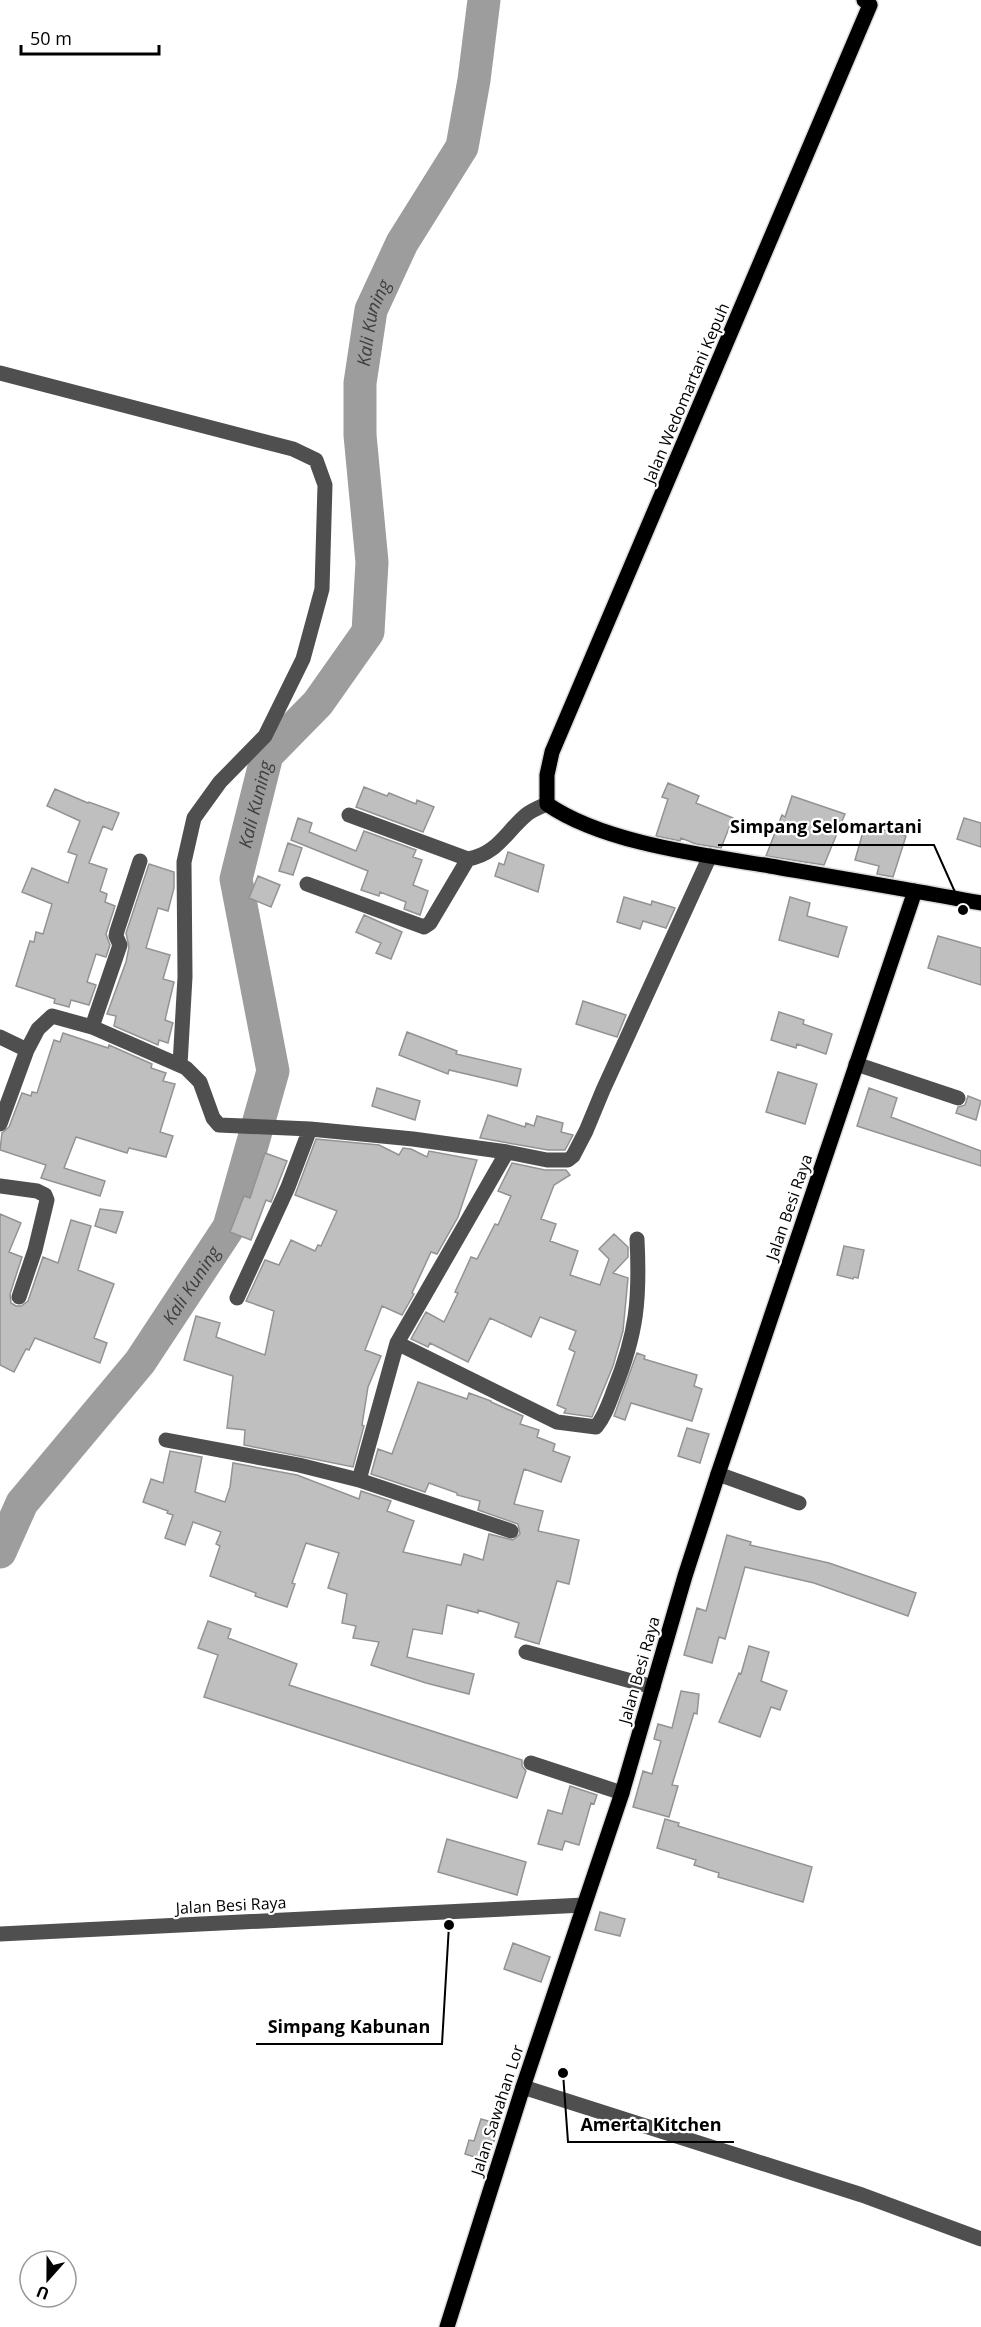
<svg xmlns="http://www.w3.org/2000/svg" width="981" height="2327" viewBox="0 0 981 2327" font-family="'Open Sans',sans-serif">
  <style>
    .lines { fill: none; stroke-linecap: round; stroke-linejoin: round }
    .river { stroke: #9d9d9d; stroke-width: 33 }
    .building { fill: #bfbfbf; stroke: #939393; stroke-width: 1.5 }
    .major-casing { stroke: #dbdbdb; stroke-width: 18 }
    .minor { stroke: #4f4f4f; stroke-width: 15 }
    .major { stroke: #000; stroke-width: 15 }
    .labels { text-anchor: middle; dominant-baseline: central; stroke-width: 4.5; stroke-linejoin: round; paint-order: stroke }
    .street-label { font-size: 16px; fill: #000; stroke: #fff }
    .water-label { font-size: 18px; font-style: italic; fill: #3e3e3e; stroke: #fff }
    .leader { fill: none; stroke: #000; stroke-width: 2 }
    .callout-dot { fill: #000; stroke: #fff; stroke-width: 2 }
    .callout-label { font-size: 18px; text-anchor: middle; font-weight: bold; fill: #000; stroke: #fff; stroke-width: 4.5; stroke-linejoin: round; paint-order: stroke }
  </style>
  <rect width="100%" height="100%" fill="#fff"/>
  <g class="lines">
    <path class="river" id="s1" d="M0,1552L22,1503L140,1362L229,1227L273,1071L236,879L267,755L318,703L368,632L372,562L360,435V383L371,310L402,243L462,147L474,80L484,0"/>
  </g>
  <path class="building" d="M668,783L699,796L696,803L733,818L721,848L696,844L681,838L680,841L656,836L668,799L662,797Z
    M364,787L387,796L389,793L416,804L417,800L434,807L423,832L356,807Z
    M55,789L88,803L89,802L119,813L112,830L103,826L89,863L107,869L100,891L107,894L105,902L115,906L106,934L110,945L106,957L96,954L87,982L96,985L89,1005L71,1000L69,1007L54,1003L55,999L16,986L30,941L34,942L36,932L43,934L52,904L22,892L32,868L68,883L77,855L68,852L80,821L47,806Z
    M792,796L845,814L824,865L766,856L782,815L785,817Z
    M298,818L312,823L309,832L356,851L364,831L416,850L413,857L422,860L413,885L428,891L420,915L404,909L406,902L380,892L379,896L361,890L368,871L291,840Z
    M964,818L981,823V847L957,839Z
    M865,825L906,836L893,877L877,874L879,866L855,860Z
    M288,843L302,848L293,875L279,871Z
    M508,852L544,865L538,892L495,876L499,863L504,865Z
    M149,864L174,872V888L168,911L158,908L146,948L170,955L163,979L174,982L165,1020L173,1023L172,1026L168,1043L159,1040L158,1045L114,1026L116,1016L107,1014L126,962L129,947L126,933Z
    M258,876L280,885L271,907L249,898Z
    M624,897L651,905L652,901L675,908L666,928L643,921L640,929L617,922Z
    M790,897L810,903L807,916L847,927L838,957L779,940Z
    M364,915L402,932L391,959L376,953L381,943L356,932Z
    M938,936L981,948V985L928,968Z
    M583,1001L626,1015L617,1037L576,1024Z
    M779,1012L804,1020L803,1024L832,1034L826,1054L797,1044L796,1048L771,1040Z
    M407,1032L457,1051L456,1054L521,1069L517,1086L449,1070L448,1074L399,1055Z
    M63,1033L108,1048L109,1045L152,1064L151,1068L166,1073L163,1081L175,1084L160,1132L173,1136L166,1157L129,1148L127,1153L76,1137L64,1168L105,1181L100,1196L41,1178L46,1165L0,1150L2,1133L9,1127L22,1093L31,1096L32,1092L37,1093L54,1040L60,1042Z
    M778,1072L817,1084L805,1124L766,1112Z
    M377,1088L420,1101L415,1120L372,1106Z
    M869,1088L897,1098L891,1117L981,1151V1166L857,1126Z
    M968,1096L981,1101L976,1120L956,1113L958,1107L965,1105Z
    M488,1115L525,1127L526,1123L534,1126L537,1116L563,1123L561,1132L573,1135L565,1150H548L480,1138Z
    M316,1139L379,1145L399,1155L403,1148L411,1149L427,1157L429,1151L477,1160L458,1217L437,1254L431,1252L412,1293L414,1294L402,1315L382,1306L365,1350L381,1356L368,1387L362,1425L364,1426L353,1467L244,1445L245,1430L227,1428L233,1376L184,1360L196,1316L220,1323L216,1337L265,1355L274,1311L246,1301L265,1260L279,1265L291,1240L315,1251L318,1245L321,1246L337,1211L295,1195Z
    M265,1153L287,1161L271,1202L266,1200L251,1240L230,1232L244,1196L250,1198Z
    M512,1163L545,1170H566L570,1175L554,1185L541,1219L556,1224L550,1241L578,1251L570,1275L600,1285L609,1259L599,1249L614,1234L628,1247V1257L613,1273L628,1278L623,1331L613,1366L592,1417L564,1413L566,1409L557,1405L575,1352L569,1349L576,1331L540,1317L531,1337L490,1318L468,1362L430,1343L428,1347L411,1339L426,1312L444,1322L458,1293L455,1292L471,1257L477,1259L495,1224L498,1225L511,1196L498,1191Z
    M100,1209L123,1212L116,1233L95,1226Z
    M0,1214L21,1223L9,1252L22,1257L10,1294L11,1303L16,1306H21L28,1301L43,1257L58,1263L71,1220L91,1226L78,1270L114,1284L94,1338L107,1343L100,1363L35,1338L29,1350L26,1349L14,1372L0,1365Z
    M844,1246L864,1250L858,1278L854,1277L853,1279L837,1275Z
    M637,1353L645,1356L644,1359L697,1375L694,1386L702,1389L692,1421L631,1403L625,1420L614,1416Z
    M418,1382L467,1399L469,1393L491,1401V1402L523,1416L520,1424L539,1430L537,1437L555,1444L553,1451L570,1457L561,1482L524,1469L514,1504L543,1511L538,1531L579,1540L569,1584L557,1581L539,1644L515,1637L519,1623L478,1610V1613L447,1605L442,1634L413,1629L407,1657L474,1674L469,1694L426,1683L371,1665L379,1642L353,1638L356,1626L342,1623L347,1594L328,1588L339,1553L306,1543L292,1583L295,1584L287,1607L255,1596L256,1593L210,1576L220,1546L216,1544L221,1532L193,1522L185,1545L165,1538L173,1515L167,1513L168,1511L143,1502L151,1479L163,1483L170,1451L202,1457L195,1492L225,1502L230,1487L233,1463L297,1475L359,1499L361,1491L391,1501L387,1511L414,1521L403,1552L461,1565L464,1554L483,1560L489,1534L513,1540L520,1534L518,1524L478,1510L480,1501L457,1495V1493L429,1483L425,1492L371,1474L378,1449L392,1454Z
    M687,1428L709,1434L700,1463L678,1456Z
    M727,1535L751,1542L750,1545L829,1563L916,1593L908,1616L814,1583L745,1567L725,1639L719,1637L712,1663L684,1655L697,1608L706,1611Z
    M208,1621L231,1629L228,1638L297,1664L289,1685L522,1760V1766L526,1771L517,1798L204,1697L218,1655L198,1648Z
    M749,1646L769,1652L761,1681L787,1691L780,1710L771,1707L760,1737L719,1722L739,1673L741,1674Z
    M681,1691L699,1694L697,1714L694,1713L672,1785L678,1786L669,1817L633,1807L643,1771L652,1774L661,1741L654,1739L658,1724L672,1728Z
    M570,1786L597,1795L594,1804L591,1803L579,1845L565,1841L562,1850L538,1844L548,1810L562,1814Z
    M665,1819L679,1823L678,1826L812,1867L803,1902L718,1877L719,1873L694,1865L696,1860L657,1848Z
    M447,1839L526,1862L517,1895L438,1872Z
    M600,1912L625,1919L620,1936L595,1930Z
    M513,1943L550,1957L541,1982L504,1969Z
    M481,2119L499,2124L488,2161L465,2154L469,2140L474,2141Z"/>
  <g class="lines">
    <g class="major-casing">
      <path id="major" d="M864,0L870,5L552,752L547,775V804C603,843 703,855 770,866C840,878 911,890 981,903
        M447,2327L523,2087L622,1793L685,1576L718,1474L915,891"/>
    </g>
    <path class="minor" d="M0,373L293,449L316,460L325,485L322,589L303,659L265,736L220,782L194,818L184,862L185,977L180,1065
      M349,815L468,859C497,854 505,833 526,815C532,810 540,807 547,804
      M307,884L424,927L430,923L468,859
      M92,1027L120,945L116,936L117,931L140,861
      M0,1037L27,1050
      M856,1064L958,1098
      M0,1124L27,1050L38,1029L52,1016L92,1027L186,1068L200,1082L213,1118L219,1125L310,1129L413,1139L507,1152L547,1160H568L573,1156L586,1131L603,1090L710,856
      M0,1186L37,1191L45,1195L47,1200L35,1250L19,1297
      M237,1298L288,1187L310,1129
      M397,1343L557,1422L596,1427C605,1416 609,1403 614,1390C637,1333 640,1299 637,1239
      M166,1440L299,1465L359,1480L511,1531
      M718,1474L799,1503
      M359,1480L397,1343L507,1152
      M526,1652L653,1687
      M531,1763L622,1793
      M0,1934L584,1905
      M523,2087L862,2195L981,2239"/>
    <use href="#major" class="major"/>
  </g>
  <g class="labels">
    <g class="street-label">
      <text transform="translate(686 393) rotate(-67)">Jalan Wedomartani Kepuh</text>
      <text transform="translate(789 1207) rotate(-71)">Jalan Besi Raya</text>
      <text transform="translate(639 1670) rotate(-74)">Jalan Besi Raya</text>
      <text transform="translate(231 1905) rotate(-3)">Jalan Besi Raya</text>
      <text transform="translate(497 2110) rotate(-72)">Jalan Sawahan Lor</text>
    </g>
    <g class="water-label">
      <text stroke="none"><textPath href="#s1" startOffset="1356">Kali Kuning</textPath></text>
      <text stroke="none"><textPath href="#s1" startOffset="834">Kali Kuning</textPath></text>
      <text stroke="none"><textPath href="#s1" startOffset="330">Kali Kuning</textPath></text>
    </g>
  </g>
  <path class="leader" d="M963 910L934 845H718M449 1925L442 2044H256M563 2073L568 2142H734"/>
  <g class="callout-dot">
    <circle cx="963" cy="910" r="6"/>
    <circle cx="449" cy="1925" r="6"/>
    <circle cx="563" cy="2073" r="6"/>
  </g>
  <g class="callout-label">
    <text x="826" y="833">Simpang Selomartani</text>
    <text x="349" y="2033">Simpang Kabunan</text>
    <text x="651" y="2131">Amerta Kitchen</text>
  </g>
  <g transform="translate(48 2279) rotate(201)"><circle r="28" fill="#ffffff" stroke="#999999" stroke-width="1.5"/>
  <path d="M0-4.5L10 22L0 15L-10 22Z" fill="#000000"/>
  <text y="-9" font-size="16" font-weight="bold" text-anchor="middle" fill="#000000">U</text>
  </g>
  <path d="M21 45v9h138v-9" fill="none" stroke="#000000" stroke-width="3"/>
  <text x="30" y="45" font-size="18" fill="#000000" stroke="#ffffff" stroke-width="4.5" paint-order="stroke">50 m</text>
</svg>
